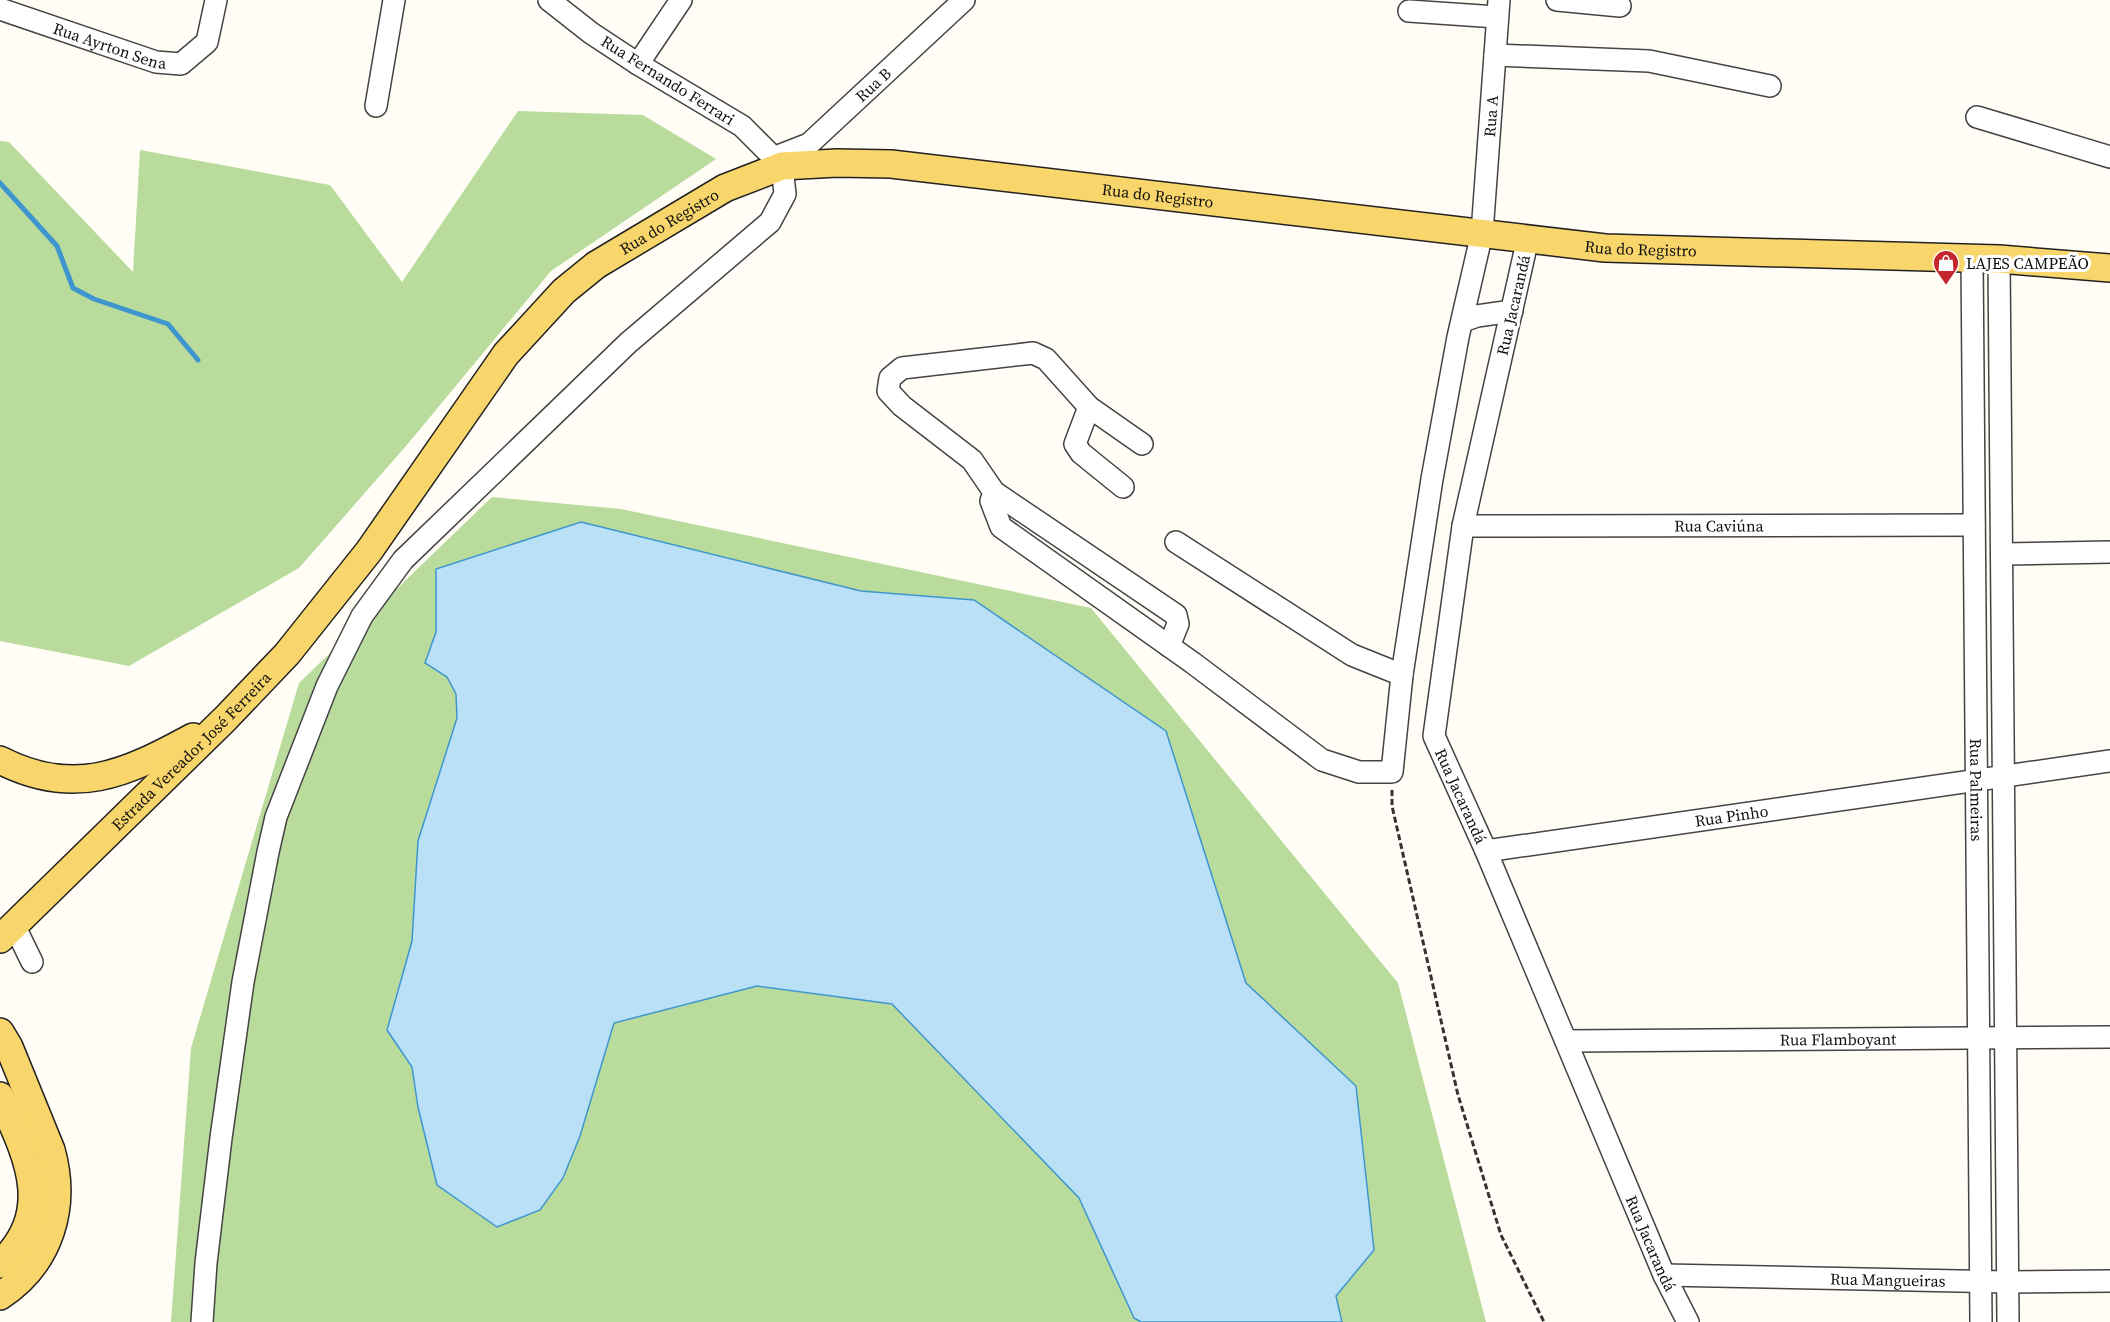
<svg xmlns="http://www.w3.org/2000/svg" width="2110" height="1322" viewBox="0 0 2110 1322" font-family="'Source Serif 4',serif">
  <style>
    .forest { fill: #b9dc9c }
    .water { fill: #b9e0f7; stroke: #3f96cf; stroke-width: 1.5 }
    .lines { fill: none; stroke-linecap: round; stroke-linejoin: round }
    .stream { stroke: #3f96cf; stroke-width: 5 }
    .minor-casing { stroke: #444; stroke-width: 24 }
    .major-casing { stroke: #222; stroke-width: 30 }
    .path { stroke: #333; stroke-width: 3; stroke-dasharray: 6 3; stroke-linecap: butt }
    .minor { stroke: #fff; stroke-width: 21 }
    .major { stroke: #f9d66b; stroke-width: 27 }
    .labels { text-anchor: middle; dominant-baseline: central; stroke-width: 6; stroke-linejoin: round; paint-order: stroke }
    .street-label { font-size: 16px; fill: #111; stroke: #fff }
    .poi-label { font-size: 16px; fill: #111; stroke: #fff; text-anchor: start }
  </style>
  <rect width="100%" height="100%" fill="#fffdf5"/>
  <path class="forest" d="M518,111L643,115L716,159L551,271L406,446L299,568L129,666L0,641V141L9,142L133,272L140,150L330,185L402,282Z
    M492,497L621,509L1091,608L1398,983L1486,1322H171L191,1048L299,683Z"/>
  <path class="water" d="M581,522L861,591L974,600L1166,731L1246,983L1356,1086L1374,1250L1336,1296L1342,1322H1141L1134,1318L1079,1198L892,1004L757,986L614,1023L580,1136L563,1178L540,1210L497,1227L437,1185L418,1107L412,1067L387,1030L412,941L418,841L457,718L456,694L447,677L425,663L436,632V569Z"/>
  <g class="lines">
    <path class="stream" d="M0,183L57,246L73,288L94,299L168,324L198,360"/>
    <g class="minor-casing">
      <g id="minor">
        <path d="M1557,0L1620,6"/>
        <path id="s1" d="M0,9L156,62L181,64L207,42L216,0"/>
        <path d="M1409,11L1497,17"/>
        <path d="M1495,55L1649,61L1770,86"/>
        <path d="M638,64L681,0"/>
        <path d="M376,106L394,0"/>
        <path d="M1977,117L2110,157"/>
        <path id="s2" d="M773,158L809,144L964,0"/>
        <path id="s3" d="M1528,238L1463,526L1434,736L1486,851L1664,1275L1688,1322"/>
        <path id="s4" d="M1972,258L1981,1322"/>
        <path d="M1999,259L2008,1322"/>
        <path d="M1463,321L1477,316L1512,311"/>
        <path d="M1089,407L1075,444L1081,453L1123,487"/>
        <path d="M1142,444L1089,407L1046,359L1033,353L902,368L890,378L888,391L902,406L972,460L994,492L1176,615L1178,624L1169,646"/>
        <path id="s5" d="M994,492L991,501L1001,527L1193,663L1322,760L1359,772H1392L1402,675L1432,479L1458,337L1482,233L1499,0"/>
        <path id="s6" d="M1463,526L1974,525"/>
        <path d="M1176,542L1352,655L1402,675"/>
        <path d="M2002,554L2110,552"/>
        <path id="s7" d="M1486,851L2110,761"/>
        <path d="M14,925L32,962"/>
        <path id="s8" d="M1566,1041L2110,1037"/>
        <path id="s9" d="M1664,1275L2008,1282L2110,1281"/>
        <path d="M202,1322L206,1263L221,1138L243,982L268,852L276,817L327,686L362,616L403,560L628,343L770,222L785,194L782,166L742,126L638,64L591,33L549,0"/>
      </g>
    </g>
    <g class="major-casing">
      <g id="major">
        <path d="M0,760C74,798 125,774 193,737"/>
        <path id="s10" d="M0,939L225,719L287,654L369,551L506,354L564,291L596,265L725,188L782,166L837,163L891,164L1605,248L1999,259L2110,268"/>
        <path d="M0,1032L9,1047L51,1150C67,1207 50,1263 0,1296"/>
        <path d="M0,1096C26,1154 57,1210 0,1264"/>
      </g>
    </g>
    <path class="path" d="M1392,790V806L1458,1095L1501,1235L1544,1322"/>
    <use href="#minor" class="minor"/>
    <use href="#major" class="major"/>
  </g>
  <defs>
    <g id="shop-pin" transform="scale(1.35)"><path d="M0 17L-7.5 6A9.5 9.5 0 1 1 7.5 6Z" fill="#c4262e" stroke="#fff"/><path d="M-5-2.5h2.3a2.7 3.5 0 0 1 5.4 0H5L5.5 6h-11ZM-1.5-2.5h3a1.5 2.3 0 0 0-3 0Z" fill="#fff"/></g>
  </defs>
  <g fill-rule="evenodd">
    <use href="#shop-pin" x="1946" y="263"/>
  </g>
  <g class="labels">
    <g class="street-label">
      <text stroke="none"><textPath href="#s1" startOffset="116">Rua Ayrton Sena</textPath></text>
      <text transform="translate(668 80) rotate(32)">Rua Fernando Ferrari</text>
      <text stroke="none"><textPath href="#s2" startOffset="126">Rua B</textPath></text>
      <text stroke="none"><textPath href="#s5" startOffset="1170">Rua A</textPath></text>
      <text stroke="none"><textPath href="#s10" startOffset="1492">Rua do Registro</textPath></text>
      <text stroke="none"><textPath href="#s10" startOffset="988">Rua do Registro</textPath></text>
      <text stroke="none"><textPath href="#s10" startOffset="1978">Rua do Registro</textPath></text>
      <text transform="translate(1513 305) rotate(-77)">Rua Jacarandá</text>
      <text stroke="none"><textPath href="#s6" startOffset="256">Rua Caviúna</textPath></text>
      <text stroke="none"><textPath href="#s10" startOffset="268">Estrada Vereador José Ferreira</textPath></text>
      <text stroke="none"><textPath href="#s4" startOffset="532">Rua Palmeiras</textPath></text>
      <text stroke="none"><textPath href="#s3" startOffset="573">Rua Jacarandá</textPath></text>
      <text stroke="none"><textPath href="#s7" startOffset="248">Rua Pinho</textPath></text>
      <text stroke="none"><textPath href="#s8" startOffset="272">Rua Flamboyant</textPath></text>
      <text stroke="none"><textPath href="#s3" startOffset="1059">Rua Jacarandá</textPath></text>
      <text stroke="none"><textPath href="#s9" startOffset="224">Rua Mangueiras</textPath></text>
    </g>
    <g class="poi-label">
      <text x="1966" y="263">LAJES CAMPEÃO</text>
    </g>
  </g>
</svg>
